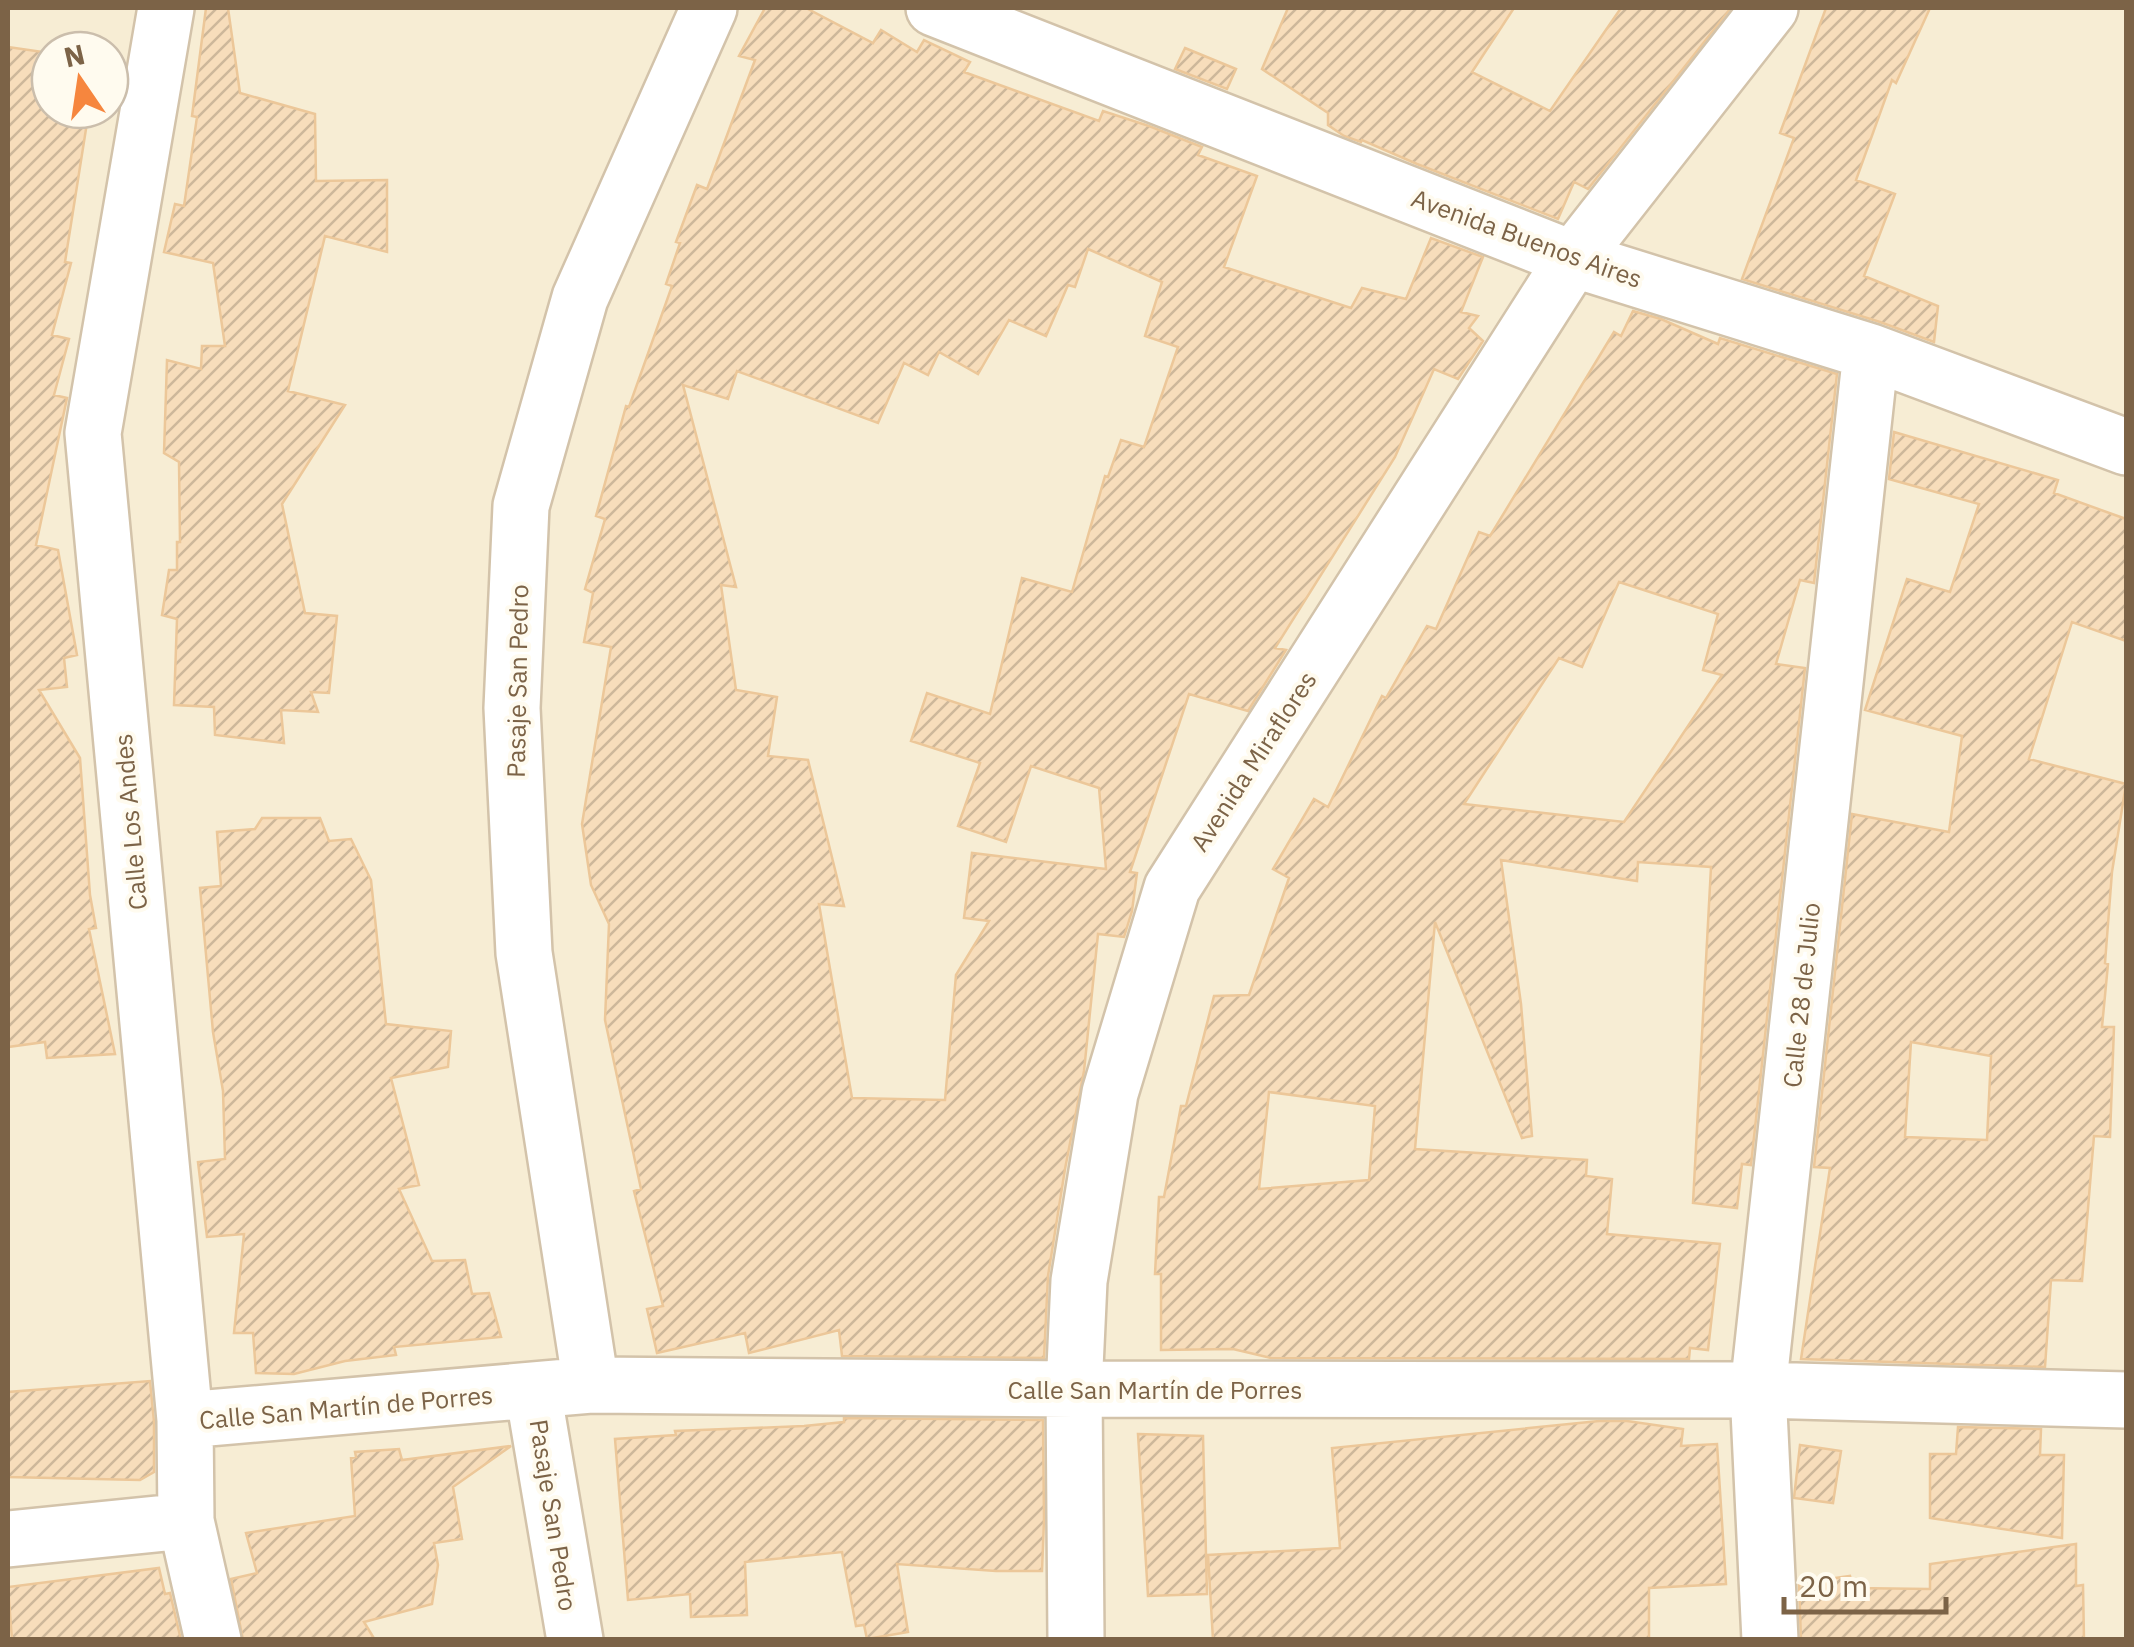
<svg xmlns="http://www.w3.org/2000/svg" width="2134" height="1647" viewBox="0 0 2134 1647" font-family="'IBM Plex Sans',sans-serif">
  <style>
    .residential { fill: #f7edd4; fill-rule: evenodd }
    .building { fill: url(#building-hatch); stroke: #ecc799; stroke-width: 2.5; fill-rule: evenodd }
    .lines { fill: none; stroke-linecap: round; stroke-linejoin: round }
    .minor-casing { stroke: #d3c3aa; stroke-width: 60 }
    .minor { stroke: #fff; stroke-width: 55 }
    .labels { text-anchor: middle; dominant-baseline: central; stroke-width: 8; stroke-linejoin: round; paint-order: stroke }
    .street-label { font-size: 25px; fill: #7c6347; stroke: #fffbef }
  </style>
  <defs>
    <pattern id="building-hatch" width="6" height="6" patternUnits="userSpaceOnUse" patternTransform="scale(2.5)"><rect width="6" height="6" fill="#f7ddbb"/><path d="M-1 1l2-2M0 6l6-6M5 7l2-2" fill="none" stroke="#cdb79a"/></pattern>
  </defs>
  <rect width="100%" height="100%" fill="#fff9e7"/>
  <path class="residential" d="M8,8H2126V1639H8ZM50,50H110V110H50Z"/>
  <path class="building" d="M206,8H228L240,93L315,114L316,181L387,180V252L325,236L288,391L345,405L282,504L305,613L337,616L329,693L311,692L318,712L281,710L284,743L215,735L214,707L174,705L177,619L162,615L169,570H177V542H180L179,462L164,453L167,360L201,369L202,346H225L213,263L164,252L175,204L184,206L197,117L192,116Z
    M765,8H806L873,43L881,30L917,52L924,40L970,62L964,72L1099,121L1103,111L1149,126L1202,147L1198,155L1257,176L1224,267L1351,308L1362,288L1406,299L1431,238L1483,257L1461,312L1478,316L1469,328L1483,341L1458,379L1434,369L1395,457L1275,648L1286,650L1248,711L1189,694L1130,872L1137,873L1132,911L1124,937L1098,934L1084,1071L1065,1169L1048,1276L1044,1358L842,1356L839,1330L749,1353L745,1333L657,1353L647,1309L663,1306L634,1191L641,1189L605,1020L609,924L591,885L582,824L611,647L584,642L593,593L585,589L605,519L596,516L626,406L629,407L672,286L666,284L680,243L676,242L697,185L707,189L755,60L739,56ZM1088,249L1162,282L1145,336L1178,347L1144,447L1121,440L1108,477L1105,476L1072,592L1022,578L990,714L927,693L911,741L980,763L958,826L1006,842L1031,766L1099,788L1106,869L972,853L964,918L989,921L956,975L945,1100L852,1098L819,904L844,906L808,760L768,756L777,697L736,690L721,585L736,587L683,385L728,399L737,371L878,423L904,363L928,375L939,352L978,374L1009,320L1046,336L1068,285L1075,287Z
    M1288,8H1514L1472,72L1550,111L1621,8H1731L1588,189L1574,182L1558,219L1417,164L1362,140L1361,142L1344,136L1328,125V113L1262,69Z
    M1826,8H1930L1896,83L1892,80L1856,180L1895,194L1864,276L1938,306L1934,342L1880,322L1742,279L1794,138L1780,133Z
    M8,47L50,53V110H89L65,262L71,263L52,335L69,339L54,395L67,398L36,545L58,550L77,655L64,658L67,687L39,690L80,758L90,895L96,928L89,929L115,1054L47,1058L45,1042L8,1047Z
    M1185,48L1236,69L1227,89L1175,69Z
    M1633,311L1661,319L1718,344L1720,338L1837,374L1814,583L1800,580L1776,664L1805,668L1751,1165L1742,1164L1737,1208L1693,1203L1711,867L1638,862L1637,881L1501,860L1521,1004L1532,1136L1522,1138L1435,922L1415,1149L1587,1160L1586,1176L1612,1179L1607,1234L1720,1244L1708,1350L1690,1348L1689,1359L1271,1358L1233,1349L1161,1350V1274H1155L1159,1197H1164L1181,1106H1186L1214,996L1249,995L1289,878L1273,869L1314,799L1328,807L1382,696L1386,698L1427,626L1436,629L1479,532L1490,536L1614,332L1621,336ZM1619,582L1718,614L1703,670L1722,675L1624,822L1464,804L1559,658L1582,667ZM1269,1092L1375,1106L1369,1180L1259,1189Z
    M1894,432L2058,480L2054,493L2126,519V641L2072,622L2029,759L2126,784L2112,872L2105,963L2108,964L2102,1027H2114L2110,1137L2094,1136L2082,1281L2051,1280L2045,1367L1801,1359L1830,1168L1814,1167L1852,814L1949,832L1962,736L1865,710L1907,579L1950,592L1979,504L1889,479ZM1911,1042L1991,1056L1987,1140L1905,1137Z
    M262,818H320L329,841L351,839L371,880L386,1024L451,1031L448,1067L391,1078L419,1185L399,1189L432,1261L465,1260L472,1294L489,1293L501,1337L394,1347L396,1355L345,1361L294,1374L256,1373L253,1333H234L244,1234L207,1237L198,1162L225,1159L223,1091L213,1032L200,888L221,886L217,832L255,829Z
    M150,1381L154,1422V1472L140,1480L8,1477V1392Z
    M844,1418L1043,1420L1044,1520L1042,1571H996L897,1564L908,1632L867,1639L864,1625L856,1626L842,1552L745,1562L747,1615L691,1617L690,1594L628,1600L615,1439L676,1435L675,1431L804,1426L844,1422Z
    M1599,1421H1627L1683,1429L1681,1446L1717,1444L1726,1584L1649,1588V1640H1213L1208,1555L1340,1548L1332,1448Z
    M1958,1427L2041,1429L2040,1455H2064L2062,1538L1930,1518V1454H1956Z
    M1138,1434L1203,1436L1207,1594L1148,1596Z
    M1800,1445L1841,1451L1833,1503L1794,1498Z
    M511,1446L453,1487L462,1539L434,1543L438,1565L432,1604L364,1622L375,1640H243L231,1579L257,1573L246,1533L355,1516L351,1458L356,1457L355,1452L399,1449L402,1460Z
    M2076,1544V1586L2083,1585L2084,1640H1801L1799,1583L1850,1576L1853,1588L1930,1589V1564Z
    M159,1568L165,1594L170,1593L181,1640H12L8,1587Z"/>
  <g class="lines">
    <g class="minor-casing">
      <path id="minor" d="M166,8L93,433L185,1420L186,1521L213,1640
        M934,8L1573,259L1871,352L2126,447
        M591,1385L524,953L512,708L521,506L580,298L709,8
        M533,1391L575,1640
        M185,1420L591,1385L1074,1389L1758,1390L2126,1400
        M8,1539L186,1521
        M1076,1640L1074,1389L1079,1281L1110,1093L1172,888L1573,259L1770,8
        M1770,1640L1758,1390L1871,352"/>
    </g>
    <use href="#minor" class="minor"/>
  </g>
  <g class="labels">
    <g class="street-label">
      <text transform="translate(1527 238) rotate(20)">Avenida Buenos Aires</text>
      <text transform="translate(517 681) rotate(-89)">Pasaje San Pedro</text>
      <text transform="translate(1253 761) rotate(-57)">Avenida Miraflores</text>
      <text transform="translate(130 822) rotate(-95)">Calle Los Andes</text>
      <text transform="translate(1801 995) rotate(-84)">Calle 28 de Julio</text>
      <text x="1155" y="1389">Calle San Martín de Porres</text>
      <text transform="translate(346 1407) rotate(-5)">Calle San Martín de Porres</text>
      <text transform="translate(554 1515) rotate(81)">Pasaje San Pedro</text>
    </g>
  </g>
  <rect width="2134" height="1647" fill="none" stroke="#7c6347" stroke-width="20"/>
  <g transform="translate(80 80) rotate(347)"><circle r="48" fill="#fffbef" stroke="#cbbeac" stroke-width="2.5"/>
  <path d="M0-8L18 38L0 25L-18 38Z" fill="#f6863e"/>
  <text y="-15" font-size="28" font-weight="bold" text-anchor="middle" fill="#7c6347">N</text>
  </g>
  <path d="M1784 1597v15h162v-15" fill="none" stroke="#7c6347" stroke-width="5"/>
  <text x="1799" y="1597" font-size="30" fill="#7c6347" stroke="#fffbef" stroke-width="8" paint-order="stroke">20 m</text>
</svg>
